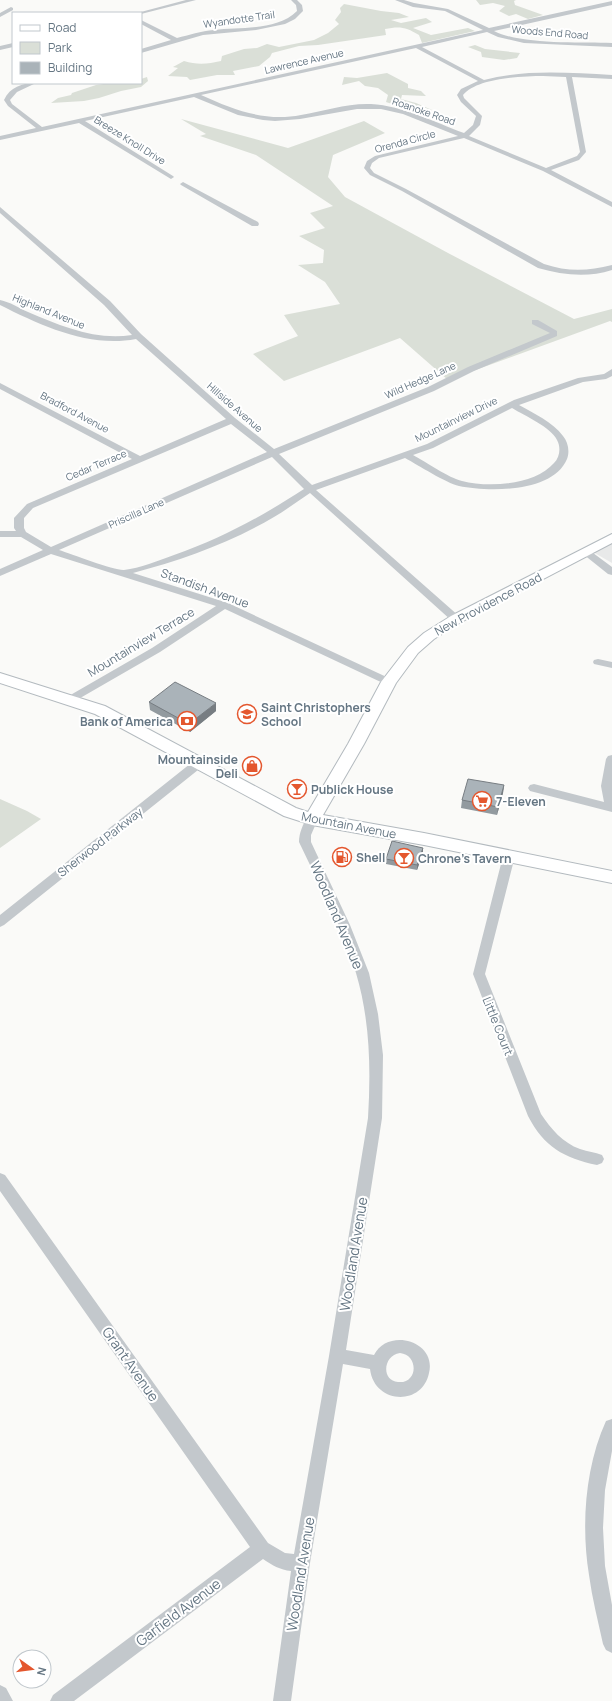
<svg xmlns="http://www.w3.org/2000/svg" width="612" height="1701" viewBox="0 0 612 1701" font-family="Manrope,sans-serif">
  <style>
    .built { fill: #e8e9e9 }
    .green { fill: #dadfd7 }
    .lines { fill: none; stroke-linecap: round; stroke-linejoin: round }
    .secondary-casing { stroke: #b3babf; stroke-width: 2 }
    .street { fill: #c3c8cc; fill-rule: evenodd }
    .secondary { fill: #fff; fill-rule: evenodd }
    .wall { fill: #929a9f }
    .shaded-wall { fill: #777d82 }
    .building { fill: #aab3b9; stroke: #777d82 }
    .labels { text-anchor: middle; dominant-baseline: central; stroke-width: 4; stroke-linejoin: round; paint-order: stroke }
    .far-street-label { font-size: 10px; fill: #657683; stroke: #fff }
    .street-label { font-size: 12px; fill: #657683; stroke: #fff }
    .poi-label { font-size: 12px; font-weight: bold; fill: #657683; stroke: #fff; text-anchor: start }
    .near-street-label { font-size: 14px; fill: #657683; stroke: #fff }
  </style>
  <rect width="100%" height="100%" fill="#fafaf8"/>
  <path class="built" d="M612,543V563L593,552Z"/>
  <path class="green" d="M476,0H516L514,1L515,5L543,15L528,19L516,14L509,16L499,11L505,6L493,3L480,5Z
    M344,4L381,11L399,13L409,17L391,20L401,23L426,18L432,22L413,28L431,35L468,28L475,31L422,43L419,35C406,27 400,26 385,29L386,35L318,45L299,46L272,53L270,57L259,66L233,71L235,75H217L190,80L187,77L168,76L178,68L173,67L184,61C197,65 208,64 221,61L222,56L244,49L257,48L267,44L279,47L314,40L328,33L339,24L335,20L341,12L340,8Z
    M475,45L485,49L520,53L517,58L504,60L482,57L481,52L468,47Z
    M387,73L408,84V88L421,91L426,96L402,95L401,99L416,103L432,110L423,114L386,102L388,95L378,88L365,86L359,81L342,85L344,77L357,78Z
    M147,77L148,81L141,87L121,91L99,98L84,101L51,103L58,98L71,95L72,93L96,85L111,83H141V79Z
    M181,119L288,148L364,121L385,133L333,155L328,177L345,197L448,253L574,319L612,309V322L610,321L448,380L400,338L284,381L253,354L298,336L284,315L340,304L325,282L298,265L323,263L324,250L299,236L325,228L310,213L333,206L256,155L200,136L206,134Z
    M0,799L27,811L41,819L0,848Z"/>
  <g class="lines">
    <g class="secondary-casing">
      <path id="secondary" d="M612,534V543L461,622L434,639L418,653L396,683L364,744L323,815L424,833L612,871V883L424,845L312,825L284,816L95,714L0,683V673L105,706L296,808L308,812L348,744L381,682L408,647L424,633L451,616Z"/>
    </g>
    <path class="street" d="M186,0H196L141,14V13H137Z
      M291,0H297L302,5L303,11L295,19L285,24L256,30L203,35L141,53V49L171,40L141,24V20L177,38C189,35 201,31 214,30C240,27 277,31 297,11L296,5Z
      M395,0H404L414,3L448,9L489,28L612,1V5L494,31C522,45 579,42 612,43V47L524,43L498,37L487,32L422,47L484,80C526,69 569,73 612,75V79L572,77L586,152L579,160L551,170L612,202V207L543,171L464,138L379,158L372,163L370,168L374,173L406,189L544,264C568,272 588,271 612,265V270C587,278 563,275 538,268L402,191L370,175L364,168L367,161L375,156L458,136L403,114L381,109H357L300,119L275,121L263,120L238,115L194,97L85,121L173,176L174,177L171,179L79,123L0,140V136L36,128L8,106L4,100C10,87 22,83 36,83L17,92L10,100L12,104L42,127L483,30L445,11L413,7ZM416,48L478,81L461,89L457,95L461,102L476,116L473,125L464,133C434,122 403,106 371,104C347,103 324,111 301,115C265,122 234,110 201,95ZM543,76L566,77L580,152L577,156L546,168L469,136L480,125L482,116L464,98L463,95C477,78 522,76 543,76Z
      M11,7L13,8V10L0,17V13Z
      M13,43V47L0,50V46Z
      M183,182L258,222L259,224L258,226H252L181,185L180,184Z
      M0,207L110,301L141,334L235,418L274,449L428,387L468,367L550,333L532,324V320H538L557,331V336L474,371L434,391L279,454L312,485L427,444L514,400L578,378L604,374L612,369V376L606,379L583,382L519,405C533,413 553,422 563,436C568,442 570,451 567,459C553,493 488,492 459,486C446,483 418,465 405,458L316,490L460,617L461,619L460,621H452L310,493C298,501 286,510 274,517C230,543 182,560 133,573L228,603L393,680L394,682L393,684H385L225,609L160,652L75,701H67L66,699L67,697L152,648L216,606L51,554L0,576V569L43,550L21,537H0V531H16L14,528V518L27,504L132,459L0,389V383L140,456L226,419L136,339C89,348 42,326 0,305V300C10,302 19,308 28,312C61,326 96,341 132,335L104,305L0,213ZM512,408C525,416 551,427 557,440C561,447 560,457 554,463C535,485 489,488 462,481C449,478 426,462 413,455L433,448ZM231,424L267,452L51,547L26,532L24,528V518L33,508ZM272,457L304,489C261,517 222,538 174,555C158,561 140,568 124,570C116,571 71,554 59,550Z
      M586,549L589,550L612,567V575L608,574L583,554L581,552L583,550Z
      M598,659L612,662V668L594,664L593,662L594,660Z
      M612,755V812L530,791L528,788L530,785L534,784L604,802L601,786L606,759L608,756Z
      M199,759L203,760L205,763L203,766L4,925L0,927V915L195,760Z
      M312,815L316,816L318,819L311,835V842L350,925L369,973L378,1014L383,1055L382,1118L346,1350L374,1355C388,1327 437,1341 429,1373C422,1407 374,1404 370,1369L343,1364L310,1563L291,1701H273L291,1571C280,1570 272,1565 263,1559L74,1701H50L53,1695L250,1547L0,1191V1173L5,1175L268,1543L285,1553L294,1554L329,1356L368,1118C371,1069 370,1020 356,973C343,927 319,885 299,842C299,833 303,824 308,816ZM400,1353C419,1355 418,1384 398,1382C381,1381 383,1355 400,1353Z
      M509,852L513,853L515,856L485,974L541,1114C551,1129 563,1143 580,1149C588,1152 595,1152 602,1155L604,1159L602,1163L597,1165C564,1158 544,1147 528,1116L473,974L503,856L505,853Z
      M612,1419V1451L605,1490L603,1528L605,1566L612,1605V1653L606,1650L603,1644C598,1621 592,1598 589,1575C581,1526 585,1467 606,1421Z
      M0,1685L6,1688L13,1701H0Z"/>
    <use href="#secondary" class="secondary"/>
  </g>
  <path class="wall" d="M149,702L216,711L190,732L150,710Z
    M504,785L503,793L497,815L461,808L462,800Z
    M423,848V853L417,870L386,864V859Z"/>
  <path class="shaded-wall" d="M216,703V711L190,732L189,724Z
    M504,785L503,793L497,815L498,807Z
    M423,848V853L417,870V865Z"/>
  <path class="building" d="M175,682L216,703L189,724L149,702Z
    M468,779L504,785L498,807L462,800Z
    M392,841L423,848L417,865L386,859Z"/>
  <defs>
    <g id="school-ring" transform="scale(1)"><circle r="9.5" fill="#fff" stroke="#e4572e" stroke-width="1.5"/><path d="M0-5L7-2L0 1L-7-2ZM-4 1L0 2.5L4 1V4Q0 6-4 4Z" fill="#e4572e"/></g>
    <g id="bank-ring" transform="scale(1)"><circle r="9.5" fill="#fff" stroke="#e4572e" stroke-width="1.5"/><path d="M-6-4H6V4H-6ZM0-2.3a2.3 2.3 0 1 0 0 4.6a2.3 2.3 0 1 0 0-4.6Z" fill="#e4572e"/></g>
    <g id="shop-ring" transform="scale(1)"><circle r="9.5" fill="#fff" stroke="#e4572e" stroke-width="1.5"/><path d="M-5-2.5h2.3a2.7 3.5 0 0 1 5.4 0H5L5.5 6h-11ZM-1.5-2.5h3a1.5 2.3 0 0 0-3 0Z" fill="#e4572e"/></g>
    <g id="bar-ring" transform="scale(1)"><circle r="9.5" fill="#fff" stroke="#e4572e" stroke-width="1.5"/><path d="M-6-5H6L.8 .8V4.5H3.5V6h-7V4.5H-.8V.8Z" fill="#e4572e"/></g>
    <g id="supermarket-ring" transform="scale(1)"><circle r="9.5" fill="#fff" stroke="#e4572e" stroke-width="1.5"/><path d="M-6-5.5h2.5l.6 2H6L4.5 2H-2.5L-4.4-4H-6ZM-1.5 3.2a1.3 1.3 0 1 0 .1 0ZM3 3.2a1.3 1.3 0 1 0 .1 0Z" fill="#e4572e"/></g>
    <g id="fuel-ring" transform="scale(1)"><circle r="9.5" fill="#fff" stroke="#e4572e" stroke-width="1.5"/><path d="M-5.5-6h7V0h2V4h1.3V-2.5L3-4.5l.8-.8L6-3V5H2.5V1h-1V6h-7ZM-4.2-4.7v3.2H.2V-4.7Z" fill="#e4572e"/></g>
  </defs>
  <g fill-rule="evenodd">
    <use href="#school-ring" x="247" y="714"/>
    <use href="#bank-ring" x="187" y="721"/>
    <use href="#shop-ring" x="252" y="766"/>
    <use href="#bar-ring" x="297" y="789"/>
    <use href="#supermarket-ring" x="482" y="801"/>
    <use href="#fuel-ring" x="342" y="857"/>
    <use href="#bar-ring" x="404" y="858"/>
  </g>
  <g class="labels">
    <g class="far-street-label">
      <text transform="translate(239 19) rotate(-8)">Wyandotte Trail</text>
      <text transform="translate(550 32) rotate(5)">Woods End Road</text>
      <text transform="translate(304 61) rotate(-13)">Lawrence Avenue</text>
      <text transform="translate(424 111) rotate(19)">Roanoke Road</text>
      <text transform="translate(130 140) rotate(32)">Breeze Knoll Drive</text>
      <text transform="translate(405 141) rotate(-15)">Orenda Circle</text>
      <text transform="translate(49 311) rotate(22)">Highland Avenue</text>
      <text transform="translate(420 380) rotate(-24)">Wild Hedge Lane</text>
      <text transform="translate(235 407) rotate(41)">Hillside Avenue</text>
      <text transform="translate(75 412) rotate(28)">Bradford Avenue</text>
      <text transform="translate(456 419) rotate(-26)">Mountainview Drive</text>
      <text transform="translate(96 465) rotate(-23)">Cedar Terrace</text>
      <text transform="translate(136 513) rotate(-24)">Priscilla Lane</text>
    </g>
    <g class="street-label">
      <text transform="translate(205 588) rotate(20)">Standish Avenue</text>
      <text transform="translate(488 604) rotate(-28)">New Providence Road</text>
      <text transform="translate(141 642) rotate(-31)">Mountainview Terrace</text>
      <text transform="translate(349 825) rotate(11)">Mountain Avenue</text>
      <text transform="translate(100 842) rotate(-38)">Sherwood Parkway</text>
      <text transform="translate(498 1026) rotate(68)">Little Court</text>
    </g>
    <g class="poi-label">
      <text x="261" y="707">Saint Christophers<tspan x="261" dy="14">School</tspan></text>
      <text x="173" y="721" text-anchor="end">Bank of America</text>
      <text x="238" y="759" text-anchor="end">Mountainside<tspan x="238" dy="14">Deli</tspan></text>
      <text x="311" y="789">Publick House</text>
      <text x="496" y="801">7-Eleven</text>
      <text x="356" y="857">Shell</text>
      <text x="418" y="858">Chrone's Tavern</text>
    </g>
    <g class="near-street-label">
      <text transform="translate(337 915) rotate(67)">Woodland Avenue</text>
      <text transform="translate(353 1254) rotate(-81)">Woodland Avenue</text>
      <text transform="translate(131 1364) rotate(55)">Grant Avenue</text>
      <text transform="translate(300 1574) rotate(-81)">Woodland Avenue</text>
      <text transform="translate(178 1612) rotate(-37)">Garfield Avenue</text>
    </g>
  </g>
  <rect x="12" y="12" width="130" height="72" fill="#ffffff" stroke="#c1c8cd"/>
  <rect x="20" y="25" width="20" height="6" fill="#ffffff" stroke="#c1c8cd"/>
  <text x="48" y="32" font-size="12" fill="#657683">Road</text>
  <rect x="20" y="42" width="20" height="12" fill="#dadfd7" stroke="#c1c8cd"/>
  <text x="48" y="52" font-size="12" fill="#657683">Park</text>
  <rect x="20" y="62" width="20" height="12" fill="#aab3b9" stroke="#c1c8cd"/>
  <text x="48" y="72" font-size="12" fill="#657683">Building</text>
  <g transform="translate(32 1669) rotate(104)"><circle r="19" fill="#ffffff" stroke="#c1c8cd"/>
  <path d="M0-3L7 15L0 10L-7 15Z" fill="#e4572e"/>
  <text y="-6" font-size="11" font-weight="bold" text-anchor="middle" fill="#657683">N</text>
  </g>
</svg>
